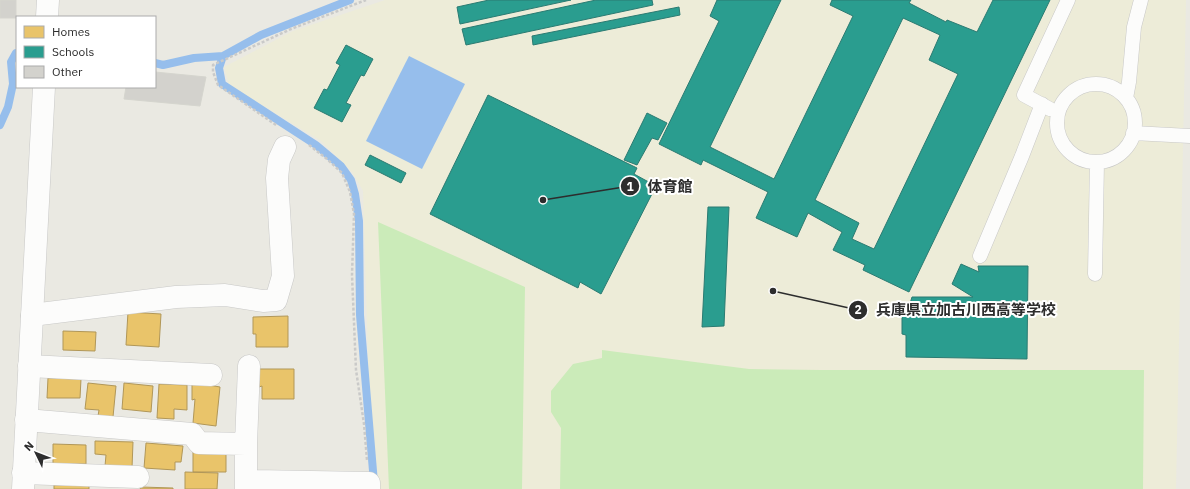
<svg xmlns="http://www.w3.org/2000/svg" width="1190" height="489" viewBox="0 0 1190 489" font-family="'IBM Plex Sans','Noto Sans JP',sans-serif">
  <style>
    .education { fill: #edecd8 }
    .pitch { fill: #cbebb9 }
    .water { fill: #96beec }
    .homes { fill: #e9c46a; stroke: #b19758 }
    .schools { fill: #2a9d8f; stroke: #2b7b72; fill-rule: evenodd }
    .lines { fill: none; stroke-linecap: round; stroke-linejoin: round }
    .stream { stroke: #96beec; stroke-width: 8 }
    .building { fill: #d3d2cd; stroke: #d5d5ce }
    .service-casing { stroke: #c8c8c7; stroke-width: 15 }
    .minor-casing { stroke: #c8c8c7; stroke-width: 23 }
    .tertiary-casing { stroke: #c8c8c7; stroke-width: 23 }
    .path { stroke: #cacac9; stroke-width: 2.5; stroke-dasharray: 3 2; stroke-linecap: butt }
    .service { stroke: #fcfcfb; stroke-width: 14 }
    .minor { stroke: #fcfcfb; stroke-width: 22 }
    .tertiary { stroke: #fcfcfb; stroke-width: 22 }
    .leader { fill: none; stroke: #2d2d2d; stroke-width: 1.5 }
    .callout-dot { fill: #2d2d2d; stroke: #fff; stroke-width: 1.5 }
    .mark-label { font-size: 12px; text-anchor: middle; font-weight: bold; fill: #fff }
    .callout-label { font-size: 15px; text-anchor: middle; font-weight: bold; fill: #2d2d2d; stroke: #fff; stroke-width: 4; stroke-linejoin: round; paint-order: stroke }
  </style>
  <rect width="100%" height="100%" fill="#eae9e2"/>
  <path class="education" d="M385,0H1186L1176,489H379L369,392L363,191L352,172L321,141L229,85L224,67L293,31Z"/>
  <path class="pitch" d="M378,222L525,287L522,489H389Z
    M602,350L749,369L821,370H1144L1143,489H560L561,428L551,412V391L573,364L602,358Z"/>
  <path class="water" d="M409,56L465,84L422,169L366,141Z"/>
  <path class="homes" d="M128,312L161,314L159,347L126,345Z
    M288,316V347H256V334H253V317Z
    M63,331L96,332L95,351L63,350Z
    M259,369H294V399H262V386L259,387Z
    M48,378L81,379L80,398H47Z
    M192,382L220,387L216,426L193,423L195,399L192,400Z
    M88,383L116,386L113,417L98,416L99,410L85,409Z
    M124,383L153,386L151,412L122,409Z
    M159,384L187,385V410L174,409V419L157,418Z
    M95,441L133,442L132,468L105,466L106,455L95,454Z
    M146,443L183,446L181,462H175V470L144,468Z
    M53,444L86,445V464H53Z
    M193,452L226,453V472H193Z
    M185,472L218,473L217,489H185Z
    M54,485H89V489H54Z
    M141,487L173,488V489H140Z"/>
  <path class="schools" d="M489,0H571L460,24L457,7Z
    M596,0H652L653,5L466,45L462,29Z
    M717,0H781L710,147L774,179L853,16L830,5L832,0H911L909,3L946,22L947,20L977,32L993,0H1050L909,292L863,270L865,265L833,250L842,232L808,213L797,237L756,218L768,192L703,160L701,165L659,144L719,21L710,16ZM903,18L940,35L929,60L958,74L874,249L852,239L859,223L815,200Z
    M679,7L680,15L533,45L532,36Z
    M346,45L373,59L364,76L361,75L346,103L351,105L342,122L314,108L324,89L327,90L340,65L336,63Z
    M488,95L637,168L634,174L656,186L601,294L580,282L578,288L430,214Z
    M647,113L667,123L658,140L652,138L637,165L624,160Z
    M370,155L406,173L401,183L365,165Z
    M708,207H729L724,326L702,327Z
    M961,264L979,272L978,266H1028L1027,359L906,357V335L902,334V313H907L912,297H973L952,284Z"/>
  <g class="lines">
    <path class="stream" d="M223,56L219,68L222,84L316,145L341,166L351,180L355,194L359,221L360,315L374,483
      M155,63L163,65L194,58L223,56L261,35L350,0
      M0,125L8,107L13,84L11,62L16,53H17"/>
  </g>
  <path class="building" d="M0,0H16V18H0Z
    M155,72L206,77L200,106L124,99L126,87H155Z"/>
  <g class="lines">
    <g class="service-casing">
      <path id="service" d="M1057 123a39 39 0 1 1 78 0a39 39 0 1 1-78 0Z
        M1126,98L1129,82L1134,27L1141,0
        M1050,109L1024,95L1068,0
        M1133,133L1190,136
        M980,256L1022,156L1042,104
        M1095,274L1097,162"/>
    </g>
    <g class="minor-casing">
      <path id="minor" d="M32,315L176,297L225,295L263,301L276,300L283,276L277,178L279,160L285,147
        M29,366L211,375
        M26,420L192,434L199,443L246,444
        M23,473L138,477
        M247,481L369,483V489
        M246,489V444L249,366"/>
    </g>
    <g class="tertiary-casing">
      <path id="tertiary" d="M47,17L48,0
        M23,489L44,87"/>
    </g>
    <path class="path" d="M276,125L218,85L213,72V65L291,29L366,0
      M309,145L327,159L342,173L350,192L354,214L352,275L356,370L364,424L367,460"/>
    <use href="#service" class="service"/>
    <use href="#minor" class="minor"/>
    <use href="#tertiary" class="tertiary"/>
  </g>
  <path class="leader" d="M543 200L630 186M773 291L858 310"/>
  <g class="callout-dot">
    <circle cx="543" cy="200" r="4"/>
    <circle cx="773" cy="291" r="4"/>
    <circle cx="630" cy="186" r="10"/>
    <circle cx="858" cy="310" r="10"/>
  </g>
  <g class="mark-label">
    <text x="630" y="191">1</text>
    <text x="858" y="314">2</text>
  </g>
  <g class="callout-label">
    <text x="670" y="192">体育館</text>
    <text x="966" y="315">兵庫県立加古川西高等学校</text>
  </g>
  <rect x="16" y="16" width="140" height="72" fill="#ffffff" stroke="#ababab"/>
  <rect x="24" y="26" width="20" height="12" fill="#e9c46a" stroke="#ababab"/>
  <text x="52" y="36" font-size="12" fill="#2d2d2d">Homes</text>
  <rect x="24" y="46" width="20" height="12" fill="#2a9d8f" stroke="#ababab"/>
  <text x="52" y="56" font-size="12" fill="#2d2d2d">Schools</text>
  <rect x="24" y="66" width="20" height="12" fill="#d3d2cd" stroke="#ababab"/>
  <text x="52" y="76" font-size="12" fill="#2d2d2d">Other</text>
  <g transform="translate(36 453) rotate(313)" stroke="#ffffff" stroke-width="3" paint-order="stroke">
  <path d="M0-3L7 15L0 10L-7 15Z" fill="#2d2d2d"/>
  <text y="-6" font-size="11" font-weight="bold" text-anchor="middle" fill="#2d2d2d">N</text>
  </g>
</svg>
